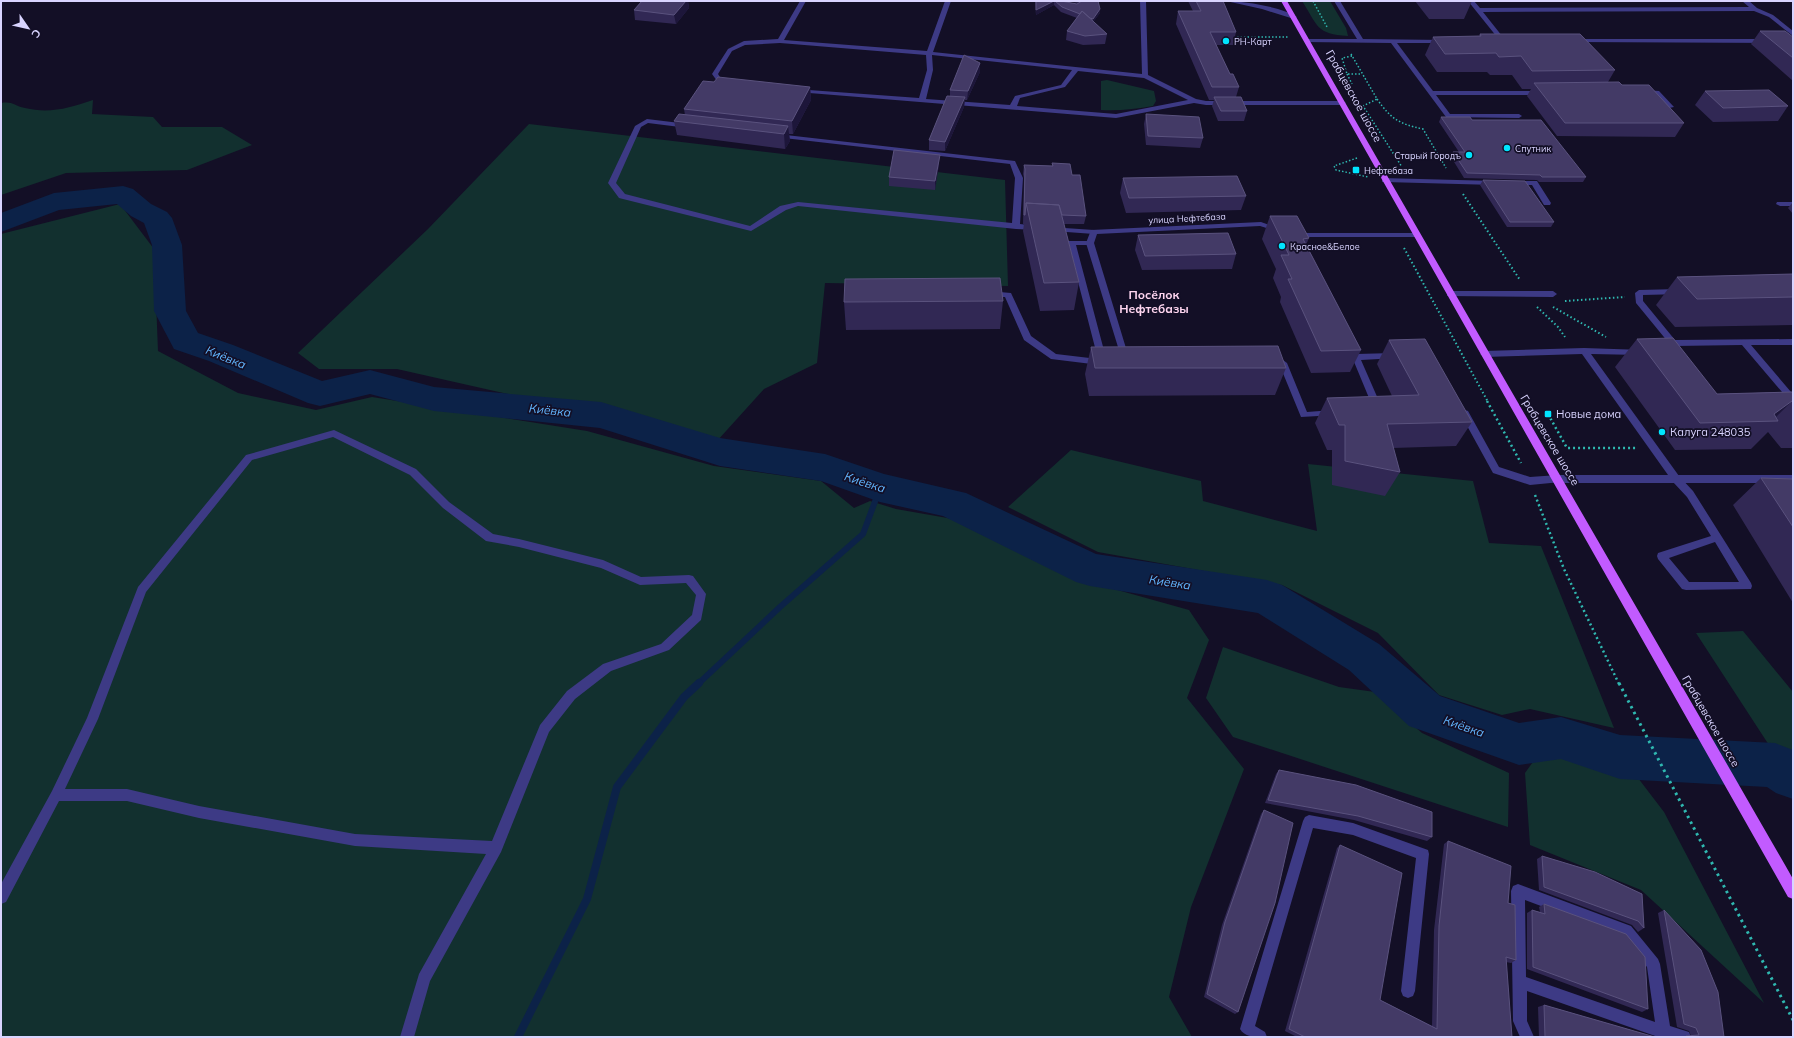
<svg xmlns="http://www.w3.org/2000/svg" width="1794" height="1038" viewBox="0 0 1794 1038" font-family="Mulish,sans-serif">
  <style>
    .green { fill: #12302f }
    .lines { fill: none; stroke-linecap: round; stroke-linejoin: round }
    .stream-far1 { stroke: #0c2248; stroke-width: 6 }
    .stream { stroke: #0c2248; stroke-width: 8 }
    .river { fill: #0c2248; fill-rule: evenodd }
    .path-far3 { stroke: #2fb8b0; stroke-width: 1.5; stroke-dasharray: 1.5 2; stroke-linecap: butt }
    .path-far2 { stroke: #2fb8b0; stroke-width: 2; stroke-dasharray: 1.5 2.5; stroke-linecap: butt }
    .path-far1 { stroke: #2fb8b0; stroke-width: 2.5; stroke-dasharray: 2 3; stroke-linecap: butt }
    .path { stroke: #2fb8b0; stroke-width: 3; stroke-dasharray: 2.5 4; stroke-linecap: butt }
    .service { fill: #3d3a85; fill-rule: evenodd }
    .minor { fill: #3d3a85; fill-rule: evenodd }
    .primary { fill: #c25bff; fill-rule: evenodd }
    .wall { fill: #312854 }
    .shaded-wall { fill: #1d163a }
    .building { fill: #433a66; stroke: #5a527e }
    .poi-dot { fill: #00e5ff; stroke: #130f26; stroke-width: 1.5 }
    .labels { text-anchor: middle; dominant-baseline: central; stroke-width: 3.5; stroke-linejoin: round; paint-order: stroke }
    .far-poi-label { font-size: 9px; fill: #d9d4ff; stroke: #130f26; text-anchor: start }
    .far-street-label { font-size: 9px; fill: #d9d4ff; stroke: #130f26 }
    .street-label { font-size: 11px; fill: #d9d4ff; stroke: #130f26 }
    .poi-label { font-size: 11px; fill: #d9d4ff; stroke: #130f26; text-anchor: start }
    .neighbourhood-label { font-size: 12px; font-weight: bold; fill: #ffd6f0; stroke: #130f26 }
    .water-label { font-size: 12px; font-style: italic; fill: #62b6ff; stroke: #130f26 }
  </style>
  <rect width="100%" height="100%" fill="#130f26"/>
  <path class="green" d="M1302,1H1330L1346,28L1348,36C1316,34 1318,26 1302,1Z
    M1107,80L1154,91L1156,101L1153,106C1136,109 1119,111 1101,110V81Z
    M93,100L92,114L153,117L162,127H222L252,145L187,170L66,173L1,195V103C13,101 14,106 25,108C49,114 70,108 93,100Z
    M529,124L1005,180L1008,286L825,283L817,363L764,389L717,441L397,369H319L298,353L428,229Z
    M120,204L154,249L158,351L238,393L316,410L372,397L587,431L714,466L821,481L854,508L870,501L896,509L953,519L1071,577L1189,610L1209,640L1187,698L1244,769L1191,907L1169,997L1192,1037H1V234Z
    M1071,450L1201,481L1203,501L1317,531L1308,464L1473,481L1489,543L1541,546L1614,728L1530,709L1502,715L1439,695L1378,633L1282,585L1098,552L1008,507Z
    M1743,631L1793,692V782L1696,633Z
    M1223,647L1339,687L1375,692L1422,733L1509,773L1508,827L1233,737L1206,698Z
    M1568,749L1638,778L1664,812L1764,1003L1641,890L1530,845L1525,773L1535,759Z"/>
  <g class="lines">
    <path class="stream-far1" d="M698,684L780,607L863,534L880,488"/>
    <path class="stream" d="M518,1037L587,899L617,787L684,697L699,683"/>
    <path class="river" d="M123,186L133,189L151,204L167,212L172,218L182,245L186,311L198,333L233,345L322,381L370,370L434,387L601,402L720,438L825,454L884,474L966,493L1096,554L1267,580L1282,585L1379,644L1440,696L1519,723L1561,717L1620,735L1775,743L1793,750V799L1776,793L1767,787L1620,779L1561,759L1519,765L1409,726L1349,670L1258,613L1090,586L1076,582L943,516L880,502L821,481L720,466L600,428L434,411L370,394L320,406L308,403L209,361L174,349L154,311L152,245L144,223L131,216L117,204L59,210L1,232V213L54,193Z"/>
    <path class="path-far3" d="M1313,1L1327,27
      M1237,37H1289
      M1351,54L1377,99L1363,106L1402,167
      M1352,56L1342,58L1347,74H1362
      M1347,74L1352,84
      M1377,99C1391,119 1399,124 1423,129L1446,168
      M1357,158L1334,166L1336,170L1368,177"/>
    <path class="path-far2" d="M1463,194L1520,280
      M1404,248L1488,402
      M1565,301L1625,297
      M1537,307L1558,327L1565,337
      M1553,307L1606,337"/>
    <path class="path-far1" d="M1487,401L1521,463
      M1548,414L1567,448H1636
      M1535,495L1564,569L1619,684"/>
    <path class="path" d="M1619,683L1793,1020"/>
    <path class="service" d="M800,1H806L784,40L927,51L945,1H951L933,52L1142,74L1140,1H1146L1148,75L1196,99L1206,101H1343L1346,103L1343,105H1206L1194,103L1116,118L797,92L794,90L795,89L919,98L927,70L926,55L780,43L745,45L732,51L718,74L724,83L730,85L727,87L720,85L712,74L728,49L744,41L778,39ZM932,55L1072,70L1061,85L1015,96L1010,105L926,99L933,70ZM1078,71L1144,78L1188,100L1116,114L1017,106L1020,98L1065,87Z
      M1226,1C1244,1 1282,7 1297,17L1294,19L1262,9Z
      M1334,1H1340L1363,39L1445,40L1446,41L1443,43H1397L1433,91H1542L1545,93L1542,95H1436L1450,114H1519L1522,116L1519,118L1446,117L1391,43L1305,42L1304,41L1307,39H1357Z
      M1468,1H1474L1480,8L1749,7L1742,1H1749L1757,8L1773,15L1793,31V36L1769,17L1754,11L1483,12L1506,41L1503,43L1501,42Z
      M1575,39H1793V43L1573,42L1572,41Z
      M1644,90L1659,91L1674,107L1669,108L1655,94L1642,93V91Z
      M647,119L688,124L691,126L688,128L648,123L641,127L616,183L625,194L750,226L780,206L798,202L1012,223L1015,178L1010,164L775,137L774,136L777,134L1015,161L1023,178L1020,224L1037,226L1041,228L1037,230L1016,229L798,206L786,210L751,231L619,198L608,183L635,126Z
      M1382,178L1495,181L1499,183L1495,185L1385,182H1382Z
      M1510,181H1537L1551,203L1550,205H1544L1532,185H1510Z
      M1777,202H1793V206H1780L1776,204Z
      M1050,227L1094,230L1098,232L1094,234L1053,231H1050Z
      M1069,241H1090L1094,243L1090,245H1076L1106,358L1103,361V364L1100,365L1051,359L1024,340L1005,297H988L984,294L988,291L1011,293L1031,336L1056,354L1098,359L1068,243Z
      M1679,289L1682,290V294L1643,295V301L1675,340L1793,339V345H1751L1791,392L1788,400L1793,406V415L1790,414L1778,401L1782,392L1742,345L1675,346L1667,350H1661L1660,348L1668,342L1636,303L1635,293L1639,290Z
      M1450,291H1553L1557,294L1553,297L1447,296V292Z
      M1584,348L1643,350L1644,352L1640,355L1591,354L1679,476L1693,491L1751,583L1752,586L1751,589L1686,590L1682,589L1658,559L1657,556L1658,553L1711,536L1687,497L1673,482L1582,354L1484,357L1480,354L1484,351ZM1715,542L1739,582H1689L1669,558Z
      M1394,353L1398,356L1397,358L1361,360L1382,408L1377,411L1374,410L1352,357L1356,354Z
      M1283,360L1287,363L1307,412L1333,410L1338,413L1336,415L1301,417L1280,366L1274,365L1273,363L1274,361Z
      M1465,410L1468,411L1499,467L1530,477L1558,475L1561,476L1563,479L1561,482L1530,485L1493,473L1460,413Z
      M334,430L416,469L449,502L493,534L519,539L603,560L641,577L689,575L693,576L706,594L701,620L669,650L611,671L575,699L549,732L501,852L430,981L414,1037H400L419,974L486,854L355,846L199,818L127,801H59L6,902L1,904V884L52,791L87,718L138,587L246,455ZM333,437L410,475L443,508L486,541L519,547L601,568L640,585L686,583L696,595L692,615L661,644L603,664L567,691L540,725L492,841L355,834L199,806L127,789H65L98,719L146,592L252,460Z
      M1309,815L1353,823L1428,850L1429,854L1415,991L1413,996L1408,998L1403,996L1401,991L1416,858L1353,835L1313,828L1255,1026L1265,1032L1267,1037C1257,1037 1245,1038 1240,1029L1303,821L1305,817Z
      M1518,884L1631,926L1658,959L1660,964L1670,1026L1689,1032L1691,1037H1658L1527,991V1021L1534,1037H1520L1513,1021L1511,891L1513,886ZM1525,900L1621,936L1647,967L1655,1022L1526,977Z"/>
    <path class="minor" d="M1261,222L1283,230L1279,232L1260,226L1097,234L1094,243L1129,358L1125,361L1122,360L1086,243L1091,230Z
      M1291,233H1416L1420,235L1416,237H1294L1290,235Z
      M1558,475H1793V483H1558L1553,479Z"/>
    <path class="primary" d="M1281,1H1287C1454,294 1625,586 1793,879V899L1788,897Z"/>
  </g>
  <path class="wall" d="M642,1H688L689,8L676,24L635,20L634,10Z
    M1035,1H1061L1077,4L1078,3L1066,1H1100L1098,2L1100,13L1093,22L1107,34L1105,44L1083,45L1066,40L1067,31L1077,18L1061,12L1054,5L1036,15Z
    M1188,1H1223L1236,32L1233,45H1216L1230,74L1239,87L1236,97L1247,111L1244,121H1218L1212,106L1214,100H1209L1176,24L1178,11H1193Z
    M1415,1H1472L1464,19H1429Z
    M1760,31L1793,37V81L1751,44Z
    M1480,34L1615,70L1608,82L1622,85L1684,123L1675,137L1557,136L1527,96L1531,89H1522L1512,75H1490L1487,72H1437L1425,55L1433,37L1479,36Z
    M980,63V72L967,100H965L964,107L945,151L929,150V140L950,96V90Z
    M714,82L810,87L811,100L793,134H789L790,141L785,149L677,135L674,121L685,115L684,109Z
    M1705,91L1788,106L1778,121L1713,122L1695,105Z
    M1146,114L1203,138L1200,148L1146,145L1144,124Z
    M1441,117L1472,120L1586,177L1583,182H1539L1537,180L1464,178L1451,157L1453,152H1459L1439,122Z
    M1052,163L1072,175L1086,216L1084,224H1064L1079,282L1074,310L1040,311L1023,231L1024,224H1023L1024,178L1023,174L1024,165L1052,166Z
    M939,164L935,190L889,186V177Z
    M1123,178L1246,196L1241,210L1126,213L1120,193Z
    M1483,180L1554,222L1551,227H1507L1480,185Z
    M1793,202V214L1788,208Z
    M1270,216L1309,238L1306,245L1361,350L1350,372L1311,373L1280,302L1281,297L1273,278L1276,269L1262,239Z
    M1138,235L1236,254L1232,269L1142,270L1135,250Z
    M1793,274V325L1675,327L1656,305L1677,277Z
    M1003,301L1000,329L846,330L844,302Z
    M1637,339L1717,394L1793,392V448H1781L1768,432L1751,449L1675,450L1615,367Z
    M1389,340L1472,422L1456,446L1393,448L1400,472L1385,496L1332,485V450H1327L1315,423L1327,398L1392,396L1377,364Z
    M1091,347L1286,368L1275,395L1089,396L1085,374Z
    M1761,478L1793,479V603L1733,505Z
    M1279,770L1432,837L1427,841L1354,820L1265,803L1276,774Z
    M1264,810L1238,1012L1235,1014L1204,997L1222,925L1261,814Z
    M1448,841L1508,903L1516,960L1511,963L1506,962L1512,1037H1297L1285,1031L1337,848L1340,845L1380,1000L1432,1026L1434,930L1444,844Z
    M1542,856L1642,894L1644,928L1638,932L1632,925L1539,890L1537,859Z
    M1544,904L1648,1009L1642,1012L1527,969V913L1532,910L1540,912L1539,907Z
    M1664,910L1724,1037H1683L1686,1036H1691L1689,1031L1677,1027L1658,913Z
    M1544,1005L1655,1037H1539L1538,1007Z"/>
  <path class="shaded-wall" d="M686,1H688L689,8L676,24L674,15Z
    M1054,1V5L1036,15V10Z
    M1100,9V13L1092,24L1093,19Z
    M980,63V72L967,100L968,91Z
    M810,87L811,100L793,134L792,121Z
    M965,97L964,107L945,151V142Z
    M788,126L790,141L785,149L784,134Z
    M940,155L939,164L935,190V181Z
    M1792,401L1772,421L1774,414Z"/>
  <path class="building" d="M642,1H686L674,15L634,10Z
    M1036,1H1054L1036,10Z
    M1055,1H1061L1077,4L1082,1H1098L1100,9L1093,19L1090,18L1082,11L1080,14L1062,7Z
    M1196,1H1223L1236,32H1210L1230,74H1233L1239,87H1212L1178,11H1201Z
    M1082,11L1107,34L1085,36L1067,31Z
    M1760,31H1785L1793,37V58Z
    M1480,34H1580L1615,70L1532,71L1521,56L1499,57L1496,53L1445,54L1433,37L1481,36Z
    M964,55L980,63L968,91L950,90Z
    M718,77L810,87L792,121L684,109L703,81L714,82Z
    M1619,82L1622,85H1649L1684,123H1565L1534,83Z
    M1769,90L1788,106L1723,108L1705,91Z
    M947,96L965,97L945,142L929,140Z
    M1214,97H1241L1247,111H1221Z
    M679,114L788,126L784,134L674,121Z
    M1146,114L1199,117L1203,138L1148,136Z
    M1441,117H1470L1472,120H1541L1586,177H1542L1540,175L1467,173L1453,152H1465Z
    M894,150L940,155L935,181L889,177Z
    M1052,163L1070,164L1072,175H1080L1086,216L1062,215L1059,205L1026,203L1025,215H1024L1025,169L1024,165L1053,166Z
    M1237,176L1246,196L1129,198L1123,178Z
    M1483,180L1525,181L1554,222H1510Z
    M1026,203L1059,205L1079,282L1044,283Z
    M1270,216H1297L1309,238L1303,239L1361,350L1321,351L1288,279H1292L1281,255H1289Z
    M1228,233L1236,254L1145,256L1138,235Z
    M1793,274V297L1697,299L1677,277Z
    M1000,278L1003,301L844,302L845,279Z
    M1673,338L1717,394L1793,392V401H1792L1774,414L1778,421L1700,423L1637,339Z
    M1425,339L1472,422L1387,424L1400,472L1345,461V425H1339L1327,398L1419,395L1389,340Z
    M1278,346L1286,368H1095L1091,347Z
    M1761,478L1793,479V527Z
    M1279,770L1356,785L1432,812V837L1358,816L1268,800Z
    M1264,810L1293,823L1275,903L1238,1012L1207,994L1225,922Z
    M1448,841L1511,866L1508,903L1515,905L1516,960L1506,957L1512,1037H1305L1289,1029L1340,845L1402,873L1380,1000L1437,1029L1439,926Z
    M1542,856L1595,872L1642,894L1644,928L1638,921L1544,887Z
    M1544,904L1626,934L1645,957L1648,1009L1533,967L1532,910L1545,914Z
    M1664,910L1701,950L1718,992L1724,1037H1686V1036L1699,1035L1696,1028L1684,1024Z
    M1544,1005L1655,1037H1545Z"/>
  <g class="poi-dot">
    <circle cx="1226" cy="41" r="4"/>
    <circle cx="1507" cy="148" r="4"/>
    <circle cx="1469" cy="155" r="4"/>
    <rect x="1352" y="166" width="8" height="8" rx="2"/>
    <circle cx="1282" cy="246" r="4"/>
    <rect x="1544" y="410" width="8" height="8" rx="2"/>
    <circle cx="1662" cy="432" r="4"/>
  </g>
  <g class="labels">
    <g class="far-poi-label">
      <text x="1234" y="41">РН-Карт</text>
      <text x="1515" y="148">Спутник</text>
      <text x="1461" y="155" text-anchor="end">Старый Городъ</text>
      <text x="1364" y="170">Нефтебаза</text>
      <text x="1290" y="246">Красное&amp;Белое</text>
    </g>
    <g class="far-street-label">
      <text transform="translate(1187 218) rotate(-3)">улица Нефтебаза</text>
    </g>
    <g class="street-label">
      <text transform="translate(1354 96) rotate(61)">Грабцевское шоссе</text>
      <text transform="translate(1550 440) rotate(59)">Грабцевское шоссе</text>
      <text transform="translate(1711 721) rotate(60)">Грабцевское шоссе</text>
    </g>
    <g class="poi-label">
      <text x="1556" y="414">Новые дома</text>
      <text x="1670" y="432">Калуга 248035</text>
    </g>
    <g class="neighbourhood-label">
      <text x="1154" y="294">Посёлок<tspan x="1154" dy="14">Нефтебазы</tspan></text>
    </g>
    <g class="water-label">
      <text transform="translate(226 357) rotate(22)">Киёвка</text>
      <text transform="translate(550 410) rotate(6)">Киёвка</text>
      <text transform="translate(865 482) rotate(18)">Киёвка</text>
      <text transform="translate(1170 582) rotate(9)">Киёвка</text>
      <text transform="translate(1464 726) rotate(19)">Киёвка</text>
    </g>
  </g>
  <rect width="1794" height="1038" fill="none" stroke="#d9d4ff" stroke-width="4"/>
  <g transform="translate(28 28) rotate(124)" stroke="#130f26" stroke-width="3" paint-order="stroke">
  <path d="M0-3L7 15L0 10L-7 15Z" fill="#d9d4ff"/>
  <text y="-6" font-size="11" font-weight="bold" text-anchor="middle" fill="#d9d4ff">С</text>
  </g>
</svg>
